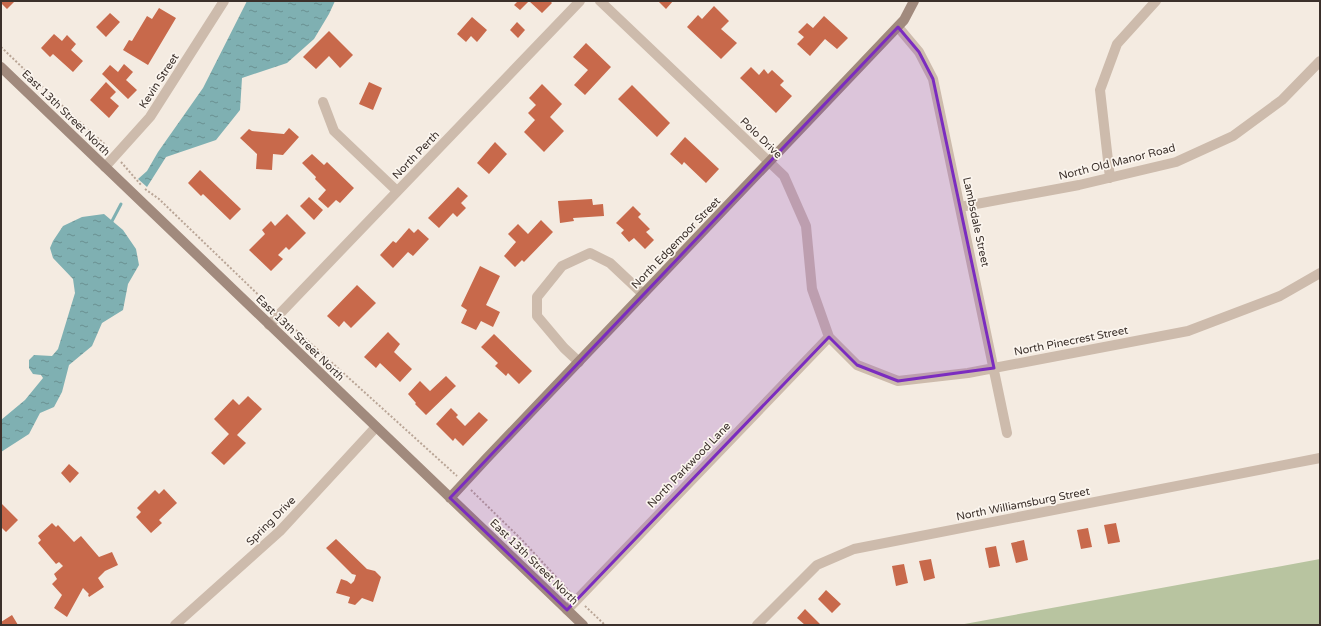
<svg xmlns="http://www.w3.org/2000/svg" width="1321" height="626" viewBox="0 0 1321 626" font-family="'Varela Round',sans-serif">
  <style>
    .green { fill: #b8c4a0 }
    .water { fill: url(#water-ripples) }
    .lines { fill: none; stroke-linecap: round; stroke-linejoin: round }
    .stream { stroke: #7fb0b2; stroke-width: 3 }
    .building { fill: #c8694b }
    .path { stroke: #b9a596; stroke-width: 2; stroke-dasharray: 2 2; stroke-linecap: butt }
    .street { stroke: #cdbbac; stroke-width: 10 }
    .secondary { stroke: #a18a7d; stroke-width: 10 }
    .marked { fill: #7b2cbf; fill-opacity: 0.2; stroke: #7b2cbf; stroke-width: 3; stroke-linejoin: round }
    .labels { text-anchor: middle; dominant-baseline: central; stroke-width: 3.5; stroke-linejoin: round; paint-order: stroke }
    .street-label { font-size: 11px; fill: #3b302b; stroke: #fbf5ee }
  </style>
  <defs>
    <pattern id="water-ripples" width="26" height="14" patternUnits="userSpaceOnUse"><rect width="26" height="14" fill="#7fb0b2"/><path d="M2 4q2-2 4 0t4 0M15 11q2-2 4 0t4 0" fill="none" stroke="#699091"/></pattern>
  </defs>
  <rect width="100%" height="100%" fill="#f4ebe1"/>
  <path class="green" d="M1320,559V625H959Z"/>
  <path class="water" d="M247,1H335L329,14L314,39L287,63L242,78L240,110L216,140L166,157L147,187L138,179L147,171L158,152L203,88Z
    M104,214L123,230L136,249L139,265L128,284L123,310L102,323L92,346L69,365L62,392L54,407L40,413L29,434L1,452V420L25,400L43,378L41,375L33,374L29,368V360L34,355L52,356L58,349L75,293L73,279L53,258L50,248L53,241L63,226L82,217Z"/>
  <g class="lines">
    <path class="stream" d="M111,223L121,204"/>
  </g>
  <path class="building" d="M1,1H15L7,9L1,3Z
    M515,1H529L520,10L514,5L517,2Z
    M529,1H550L552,3L542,13Z
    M658,1H673L666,9Z
    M714,6L729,21L721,29L737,43L721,59L687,27L698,15L702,19Z
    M159,8L176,18L148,65L123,50L129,40L132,41L147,16L152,19Z
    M110,13L120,22L106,37L96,27Z
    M824,16L848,38L837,49L825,39L810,56L797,44L804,37L798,32L807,23L813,28Z
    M472,17L487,30L477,42L471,36L466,42L457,34Z
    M517,22L525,30L518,38L510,30Z
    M329,31L353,55L340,68L329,56L316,69L303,57Z
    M54,34L62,41L67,35L76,44L71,50L83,61L73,72L53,54L50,57L41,48Z
    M586,43L611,67L585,95L574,85L588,70L573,57Z
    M124,64L133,72L126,80L137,90L128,99L102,74L110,65L118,72Z
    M751,67L759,75L764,69L768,74L772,70L784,81L780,85L792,96L776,113L740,78Z
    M106,82L116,92L110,98L119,106L109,118L90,100Z
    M369,82L382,88L373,110L359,104Z
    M542,84L562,104L550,117L564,131L544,152L524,132L535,120L528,113L536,105L529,98Z
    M632,85L670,123L657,137L618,99Z
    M289,128L299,137L283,155L273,154L272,170L256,169L257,154L240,138L249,129L252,131L284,134Z
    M685,137L719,169L706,183L684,162L682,165L670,154Z
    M495,142L507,154L489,174L477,163Z
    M312,154L324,165L327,162L354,188L340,203L336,200L328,208L318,199L326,190L315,179L316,177L302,163Z
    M200,170L241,209L230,220L203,194L201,196L188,183Z
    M458,187L468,196L461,203L466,208L457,217L453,213L439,228L428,218Z
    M309,197L323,210L314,220L300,206Z
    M592,199L593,205L603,204L604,216L573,218L574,221L560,223L558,201Z
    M633,206L641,214L638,217L650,229L646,232L654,240L645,249L634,238L629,242L621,233L624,230L616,223Z
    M287,214L306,233L289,250L286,247L278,255L283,259L271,271L249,250L265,234L262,230L271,221L275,226Z
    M541,220L553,232L524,262L522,260L515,267L504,256L516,242L508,234L518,224L528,234Z
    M409,228L414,233L418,229L429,239L413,256L408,252L393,268L380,255L393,241L396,243Z
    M480,266L500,276L486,305L500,312L493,327L481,321L476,330L461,323L467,310L461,306Z
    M357,285L376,303L351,328L344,321L339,327L327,316Z
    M388,332L400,344L394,352L412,369L400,382L380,363L376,368L364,357Z
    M494,334L532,371L519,384L508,373L506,376L495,366L498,363L481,347Z
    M446,376L456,386L426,415L415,404L416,403L408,394L420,381L430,391Z
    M248,396L262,409L237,435L246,443L224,465L211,453L229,434L214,419L233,399L239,405Z
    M451,408L458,415L456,417L465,426L479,412L488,420L463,446L455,438L453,441L436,424Z
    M69,464L79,473L70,483L61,473Z
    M164,489L177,503L159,520L162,523L151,533L136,517L141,512L137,508L155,490L159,494Z
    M1,503L18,520L6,532L1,527Z
    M52,523L56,527L58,525L74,542L81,536L99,557L112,552L118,565L105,571L98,578L104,587L89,597L88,595L89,594L83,588L67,617L54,608L62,595L52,584L57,579L54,574L63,566L59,562L56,564L38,543L41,540L38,536Z
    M1116,523L1120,542L1108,544L1104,525Z
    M1088,528L1092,547L1081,549L1077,530Z
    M336,539L367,569L375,571L381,577L373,602L362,598L355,605L348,603L350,597L336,593L341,579L347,581L351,584L354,581L356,575L352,574L326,548Z
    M1024,540L1028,560L1016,563L1011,543Z
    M996,546L1000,566L989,568L985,548Z
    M931,559L935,578L924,581L919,561Z
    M904,564L908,583L896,586L892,566Z
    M826,590L841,604L832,613L818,599Z
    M805,609L820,624L819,625H805L797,618Z
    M12,615L18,625H1V622Z"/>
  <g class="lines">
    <path class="path" d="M1,47L73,116L109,148
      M121,162L142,186
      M145,189L159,199L272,308
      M287,322L457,476
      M471,490L522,540L570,592
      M585,606L605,625"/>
    <path class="street" d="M600,1L784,176L806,226L812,289L829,337L857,365L898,381L968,373L1188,331L1280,296L1320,273
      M898,27L919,52L933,79L1007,433
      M323,102L334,131L397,191
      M105,167L150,117L224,1
      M1110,178L1100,90L1117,44L1156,1
      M960,207L1079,185L1176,162L1233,136L1282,100L1320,61
      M269,325L580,1
      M579,362L564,348L537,316V297L562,266L590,253L610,263L643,294
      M567,610L829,337
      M175,625L280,531L376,427
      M757,625L817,565L854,549L1320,458"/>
    <path class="secondary" d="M1,67L583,625
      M450,498L486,459L904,20L914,1"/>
  </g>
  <path class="marked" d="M898,27L919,52L933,79L994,368L898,381L857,365L829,337L567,610L450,498Z"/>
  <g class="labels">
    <g class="street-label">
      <text transform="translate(159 81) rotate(-57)">Kevin Street</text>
      <text transform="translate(66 113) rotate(44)">East 13th Street North</text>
      <text transform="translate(761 138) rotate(44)">Polo Drive</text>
      <text transform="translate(416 155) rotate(-46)">North Perth</text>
      <text transform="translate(1117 162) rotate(-14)">North Old Manor Road</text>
      <text transform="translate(976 222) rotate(78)">Lambsdale Street</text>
      <text transform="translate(676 243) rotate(-46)">North Edgemoor Street</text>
      <text transform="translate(300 338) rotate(44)">East 13th Street North</text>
      <text transform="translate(1071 341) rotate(-11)">North Pinecrest Street</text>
      <text transform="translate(689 465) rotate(-46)">North Parkwood Lane</text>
      <text transform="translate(1023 504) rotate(-11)">North Williamsburg Street</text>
      <text transform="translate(271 521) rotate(-45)">Spring Drive</text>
      <text transform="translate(534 562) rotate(44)">East 13th Street North</text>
    </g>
  </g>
  <rect width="1321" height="626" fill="none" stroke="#3b302b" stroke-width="4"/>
</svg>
